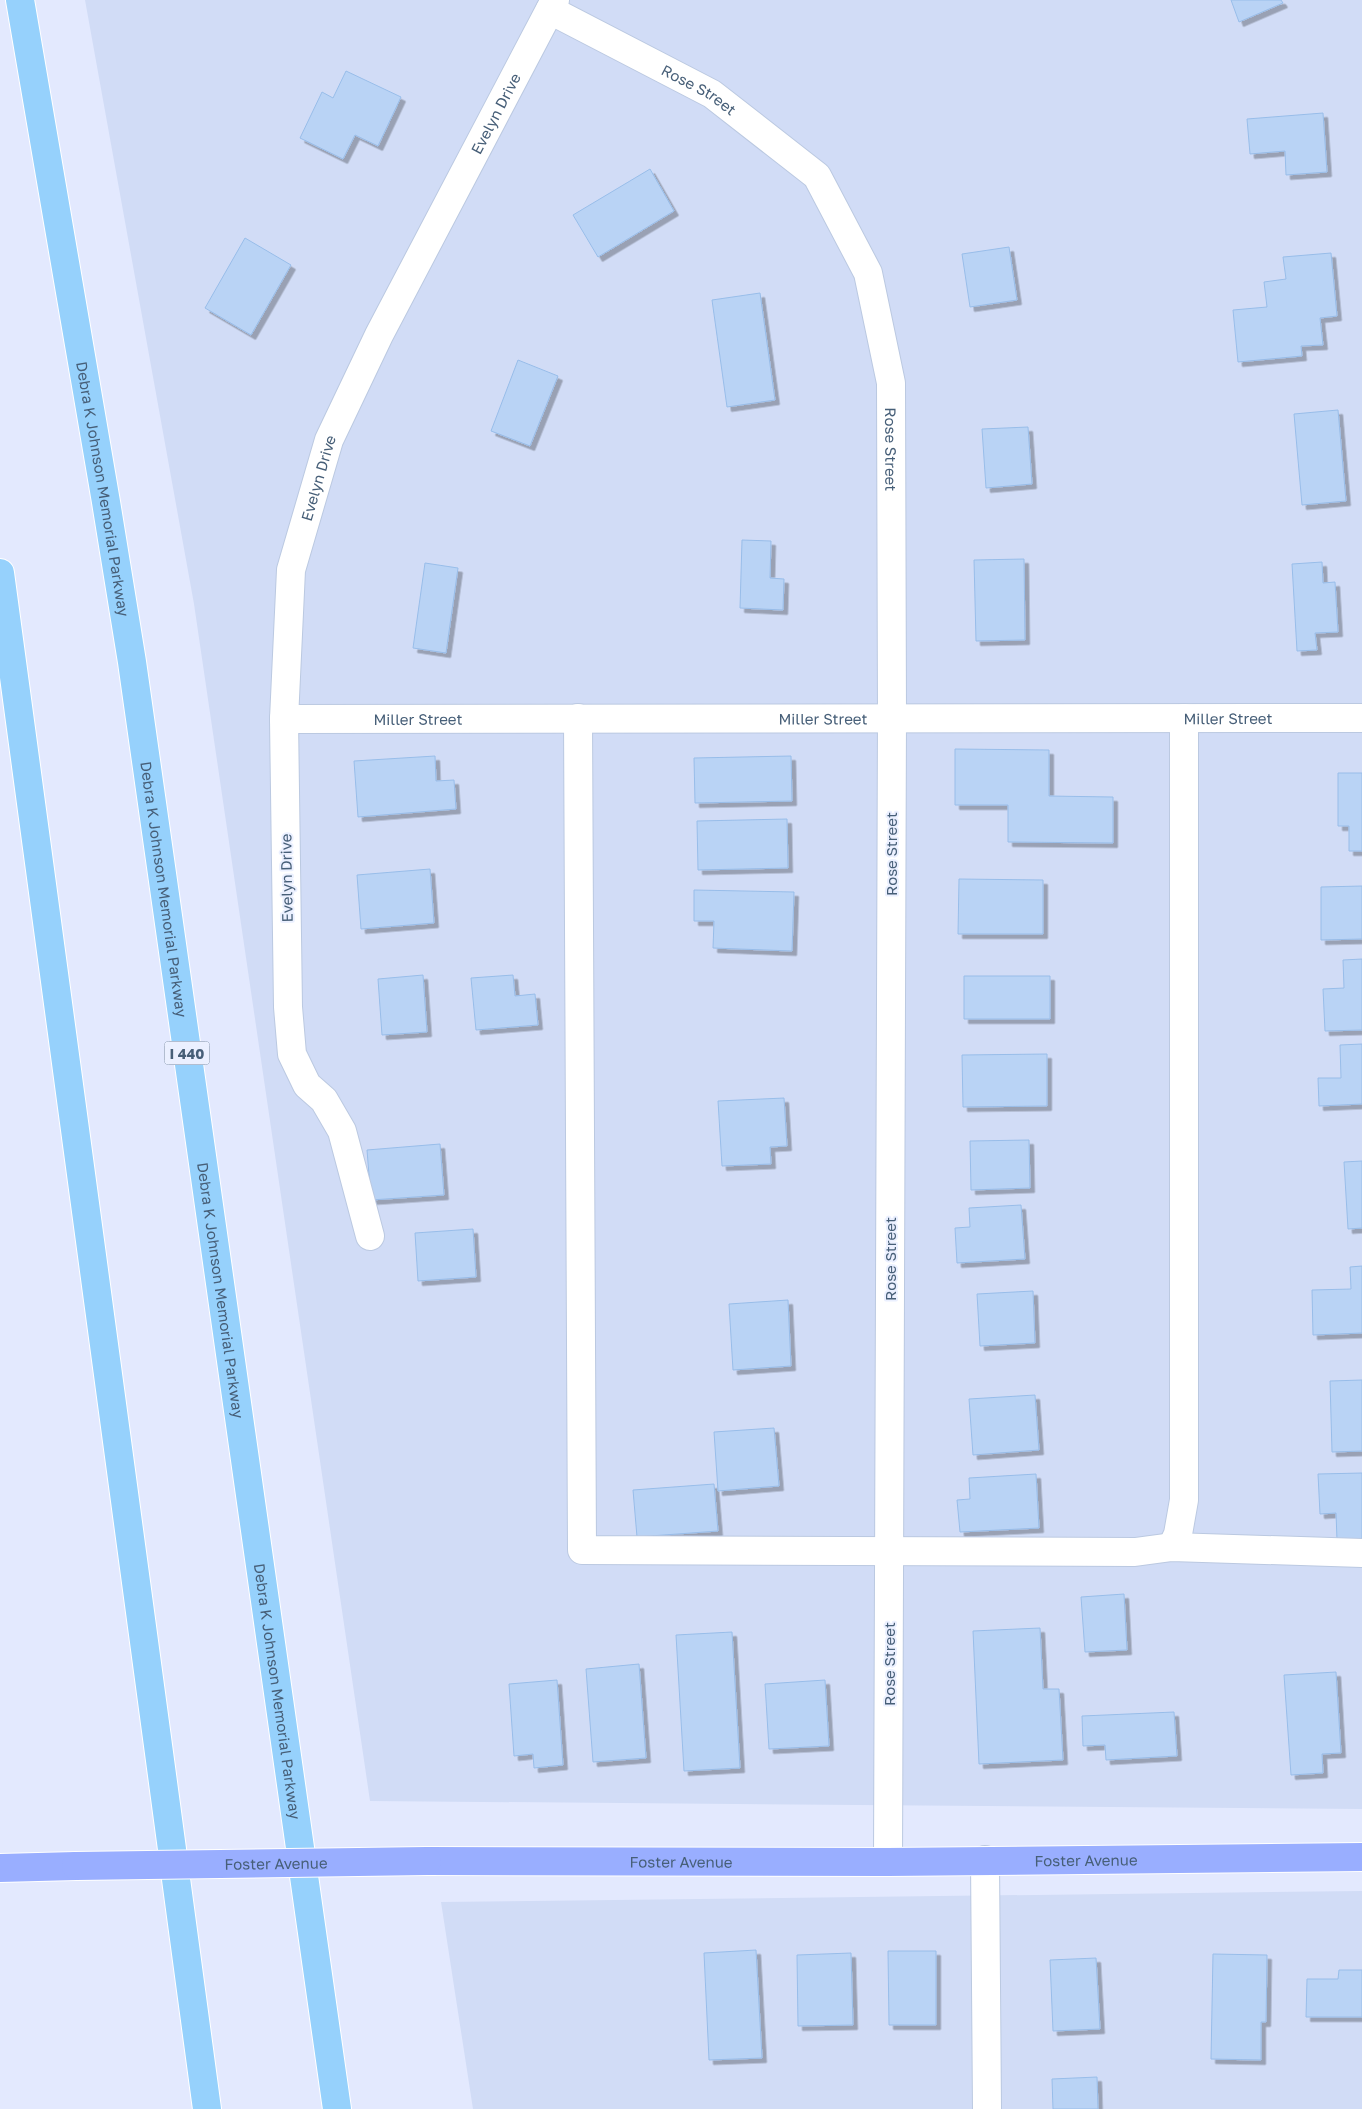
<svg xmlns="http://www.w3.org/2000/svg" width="1362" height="2109" viewBox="0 0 1362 2109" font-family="'Golos Text',sans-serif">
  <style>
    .residential { fill: #d1dcf6 }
    .building { fill: #b9d3f5; stroke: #98bde9; filter: url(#shadow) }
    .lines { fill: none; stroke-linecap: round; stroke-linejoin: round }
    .minor-casing { stroke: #bbc9e1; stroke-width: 30 }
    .major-casing { stroke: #fff; stroke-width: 30 }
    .highway-casing { stroke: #fff; stroke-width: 30 }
    .minor { stroke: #fff; stroke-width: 28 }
    .major { stroke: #99aeff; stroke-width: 28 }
    .highway { stroke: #96d1fc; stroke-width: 28 }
    .major-bridge-casing { stroke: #fff; stroke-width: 30; stroke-linecap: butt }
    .major-bridge { stroke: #99aeff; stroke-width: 28 }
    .labels { text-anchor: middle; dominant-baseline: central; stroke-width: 4; stroke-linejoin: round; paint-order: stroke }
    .shield { fill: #ebf0ff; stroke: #788aa0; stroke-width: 1 }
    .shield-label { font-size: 14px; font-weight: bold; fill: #475f78 }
    .street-label { font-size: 15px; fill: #475f78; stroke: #ebf0ff }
  </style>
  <defs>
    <filter id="shadow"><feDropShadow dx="4.5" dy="4.5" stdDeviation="0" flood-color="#0004"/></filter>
  </defs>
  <rect width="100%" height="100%" fill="#e3e9fe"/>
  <path class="residential" d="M85,0H1362V1809L370,1801L194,604Z
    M1362,1891V2109H473L441,1902Z"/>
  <path class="building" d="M1231,0H1281L1283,3L1239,22Z
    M346,71L401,97L378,146L355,135L343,159L300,138L322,92L333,98Z
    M1323,113L1327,172L1286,175L1285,151L1250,154L1247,119Z
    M650,169L674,211L598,257L573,215Z
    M245,238L291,265L251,335L205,308Z
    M1009,247L1017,300L970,307L962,254Z
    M1331,253L1337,316L1320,318L1323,345L1301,346L1302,356L1238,362L1233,310L1267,307L1264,282L1286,279L1283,257Z
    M760,293L775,400L727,407L712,300Z
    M518,360L558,376L530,446L491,431Z
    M1338,410L1346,501L1302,505L1294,414Z
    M1028,427L1032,484L986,488L982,429Z
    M742,540L771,541L770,578L784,579L783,610L740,608Z
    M1024,559L1025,640L976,641L974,560Z
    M1322,562L1323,583L1335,582L1338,632L1315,633L1317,650L1297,651L1292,564Z
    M425,563L458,568L446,653L413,648Z
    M955,749L1049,750V796L1113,797V843L1008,842V805H955Z
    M435,756L436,781L454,780L456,809L358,817L354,761Z
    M791,756L792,801L695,803L694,758Z
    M1338,773H1362V851H1349V826H1338Z
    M787,819L788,868L698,870L697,821Z
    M430,869L434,923L361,929L357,875Z
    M959,879L1043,880V934H958Z
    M1362,886V939L1321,940V887Z
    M694,890L794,892L792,951L713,948L714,921H694Z
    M1362,959V1030L1325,1031L1323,989L1344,988L1343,960Z
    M423,975L427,1032L382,1035L378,979Z
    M513,975L515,996L535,994L538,1025L476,1030L471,978Z
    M964,976H1050V1019H964Z
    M1362,1044V1104L1319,1106L1318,1078H1341L1340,1045Z
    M1047,1054V1106L963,1107L962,1055Z
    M784,1098L787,1146L770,1147L771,1164L722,1166L718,1101Z
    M1029,1140L1030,1188L971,1190L970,1141Z
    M440,1144L444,1195L371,1200L367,1150Z
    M1362,1161V1228L1348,1229L1344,1162Z
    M1021,1205L1025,1259L957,1263L955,1228L970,1227L969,1208Z
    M473,1229L476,1277L418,1281L415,1233Z
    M1362,1266V1333L1313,1335L1312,1290L1351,1289L1350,1267Z
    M1033,1291L1035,1343L980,1346L977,1294Z
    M788,1300L791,1366L733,1370L729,1304Z
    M1362,1380V1451L1332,1452L1330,1381Z
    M1035,1395L1039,1450L973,1455L969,1399Z
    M774,1428L779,1486L718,1491L714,1432Z
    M1362,1473V1539L1337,1540L1336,1513L1320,1514L1318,1474Z
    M1036,1474L1039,1528L960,1532L957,1500L970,1499L969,1478Z
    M714,1484L718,1531L637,1537L633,1490Z
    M1124,1594L1127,1650L1085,1652L1081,1597Z
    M1040,1628L1043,1689H1059L1063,1760L979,1764L973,1631Z
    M732,1632L740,1768L684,1771L676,1635Z
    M639,1664L646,1758L593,1762L586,1669Z
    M1336,1672L1341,1753L1322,1754L1323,1773L1291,1775L1284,1675Z
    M557,1680L563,1765L534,1768L533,1754L514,1756L509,1684Z
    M825,1680L829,1746L769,1749L765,1684Z
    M1174,1712L1177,1756L1106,1760L1105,1745L1083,1746L1082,1716Z
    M756,1950L762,2058L709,2060L704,1953Z
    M888,1951H936V2025H889Z
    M851,1953L853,2025L798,2026L797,1955Z
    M1213,1954L1267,1955L1266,2022H1261V2060L1211,2059Z
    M1096,1958L1100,2029L1053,2031L1050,1960Z
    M1339,1970H1362V2017H1306L1307,1979H1338Z
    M1097,2077L1098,2109H1053L1052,2079Z"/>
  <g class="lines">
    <g class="minor-casing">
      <g id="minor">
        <path id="s1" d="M550,10L712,94L817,176L868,273L891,383L892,717L888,1862"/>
        <path d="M578,718L582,1550L1135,1552L1172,1547L1362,1553"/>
        <path id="s2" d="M284,719L1362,718"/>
        <path id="s3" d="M370,1236L342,1131L324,1100L307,1085L292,1054L288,1007L284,719L291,570L329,440L379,335L555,0"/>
        <path d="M1172,1547L1178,1534L1184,1500V718"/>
        <path d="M985,1860L987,2109"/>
      </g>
    </g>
    <g class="major-casing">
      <g id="major">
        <path id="s4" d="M427,1861L888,1862L1362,1857"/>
        <path d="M0,1868L76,1866"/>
      </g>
    </g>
    <g class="highway-casing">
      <g id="highway">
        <path id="s5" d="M20,0L106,502L132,662L337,2109"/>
        <path d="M0,573L207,2109"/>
      </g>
    </g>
    <use href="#minor" class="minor"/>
    <use href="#major" class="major"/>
    <use href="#highway" class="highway"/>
    <g class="major-bridge-casing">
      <g id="major-bridge">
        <path id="s6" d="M76,1866L427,1861"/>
      </g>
    </g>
    <use href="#major-bridge" class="major-bridge"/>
  </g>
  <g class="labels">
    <rect class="shield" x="164.5" y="1041.5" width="45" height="23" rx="4"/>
    <g class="shield-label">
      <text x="187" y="1053">I 440</text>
    </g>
    <g class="street-label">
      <text stroke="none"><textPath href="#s1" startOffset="169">Rose Street</textPath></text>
      <text stroke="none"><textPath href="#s3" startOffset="1188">Evelyn Drive</textPath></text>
      <text stroke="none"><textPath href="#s1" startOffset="604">Rose Street</textPath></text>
      <text stroke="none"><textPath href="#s3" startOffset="782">Evelyn Drive</textPath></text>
      <text stroke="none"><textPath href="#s5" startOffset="496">Debra K Johnson Memorial Parkway</textPath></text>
      <text stroke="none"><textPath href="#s2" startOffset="539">Miller Street</textPath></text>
      <text stroke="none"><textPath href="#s2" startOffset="134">Miller Street</textPath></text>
      <text stroke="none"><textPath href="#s2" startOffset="944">Miller Street</textPath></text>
      <text transform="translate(891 854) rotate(-90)">Rose Street</text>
      <text transform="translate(286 878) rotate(-91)">Evelyn Drive</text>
      <text stroke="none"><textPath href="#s5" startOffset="901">Debra K Johnson Memorial Parkway</textPath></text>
      <text transform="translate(890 1259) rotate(-90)">Rose Street</text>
      <text stroke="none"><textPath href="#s5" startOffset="1306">Debra K Johnson Memorial Parkway</textPath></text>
      <text transform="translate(889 1664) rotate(-90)">Rose Street</text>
      <text stroke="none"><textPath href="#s5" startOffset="1711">Debra K Johnson Memorial Parkway</textPath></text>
      <text stroke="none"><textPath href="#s4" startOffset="659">Foster Avenue</textPath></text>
      <text stroke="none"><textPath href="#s4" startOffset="254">Foster Avenue</textPath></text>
      <text stroke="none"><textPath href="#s6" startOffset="200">Foster Avenue</textPath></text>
    </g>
  </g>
</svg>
